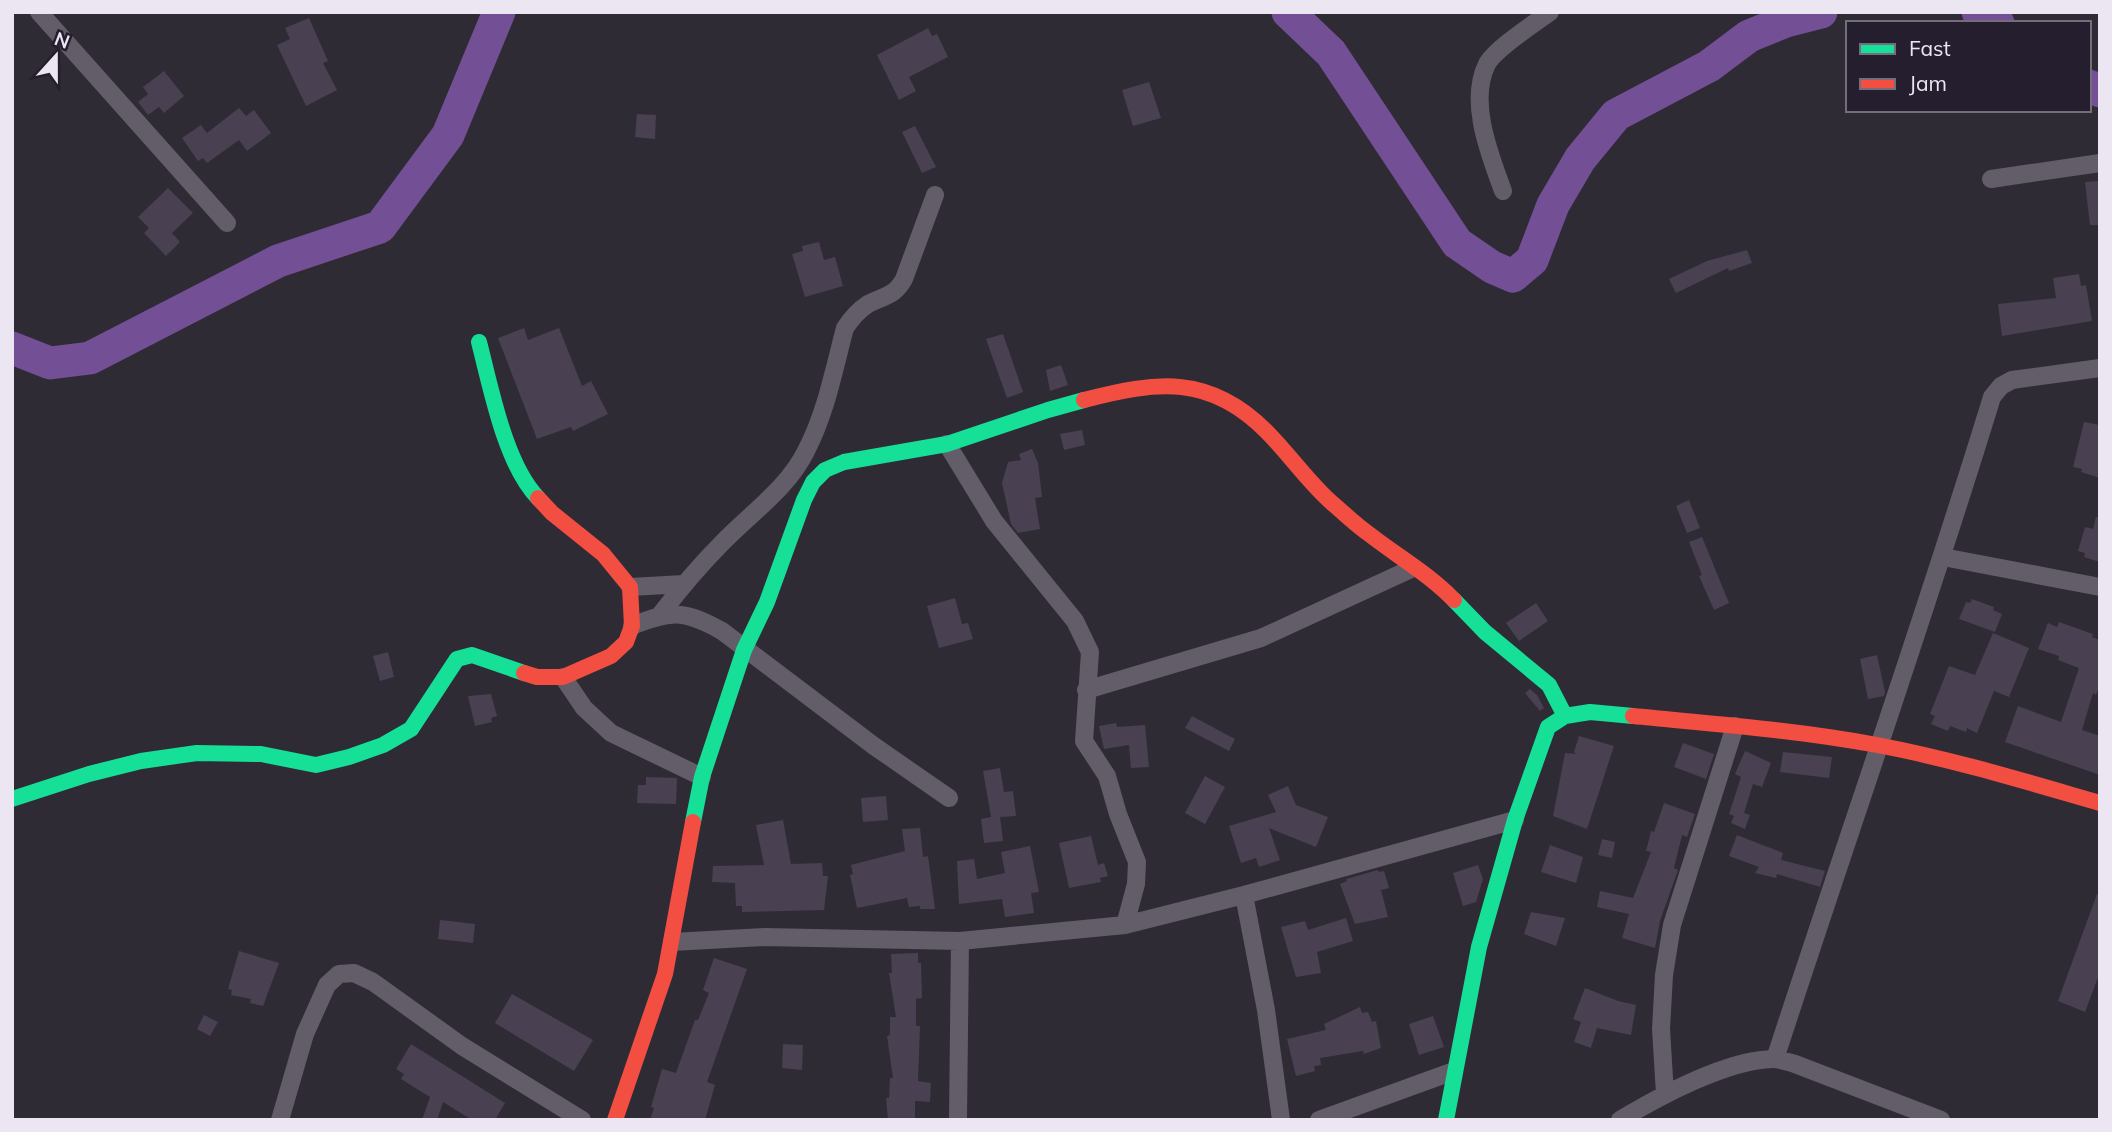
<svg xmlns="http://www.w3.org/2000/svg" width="2112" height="1132" viewBox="0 0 2112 1132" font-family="Mulish,sans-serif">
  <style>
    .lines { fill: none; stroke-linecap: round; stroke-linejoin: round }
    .river { stroke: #734f96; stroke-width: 33 }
    .building { fill: #494051 }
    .street { stroke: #625d68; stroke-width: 18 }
    .fast { stroke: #16e098; stroke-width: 16 }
    .jam { stroke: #f24e42; stroke-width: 16 }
  </style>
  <rect width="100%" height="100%" fill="#2f2b34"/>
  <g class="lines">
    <path class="river" d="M1288,12L1331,53L1457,243L1492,267L1513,276L1532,260L1553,205L1580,159L1616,115L1709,66L1749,36L1786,21L1821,12
      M1978,12L1998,23
      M2089,86L2100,91
      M12,348L50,363L90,358L278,261L380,227L448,135L499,12"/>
  </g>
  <path class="building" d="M309,18L328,61L323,63L337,90L306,106L277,45L290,39L285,28Z
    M928,28L932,36L937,34L948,57L909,77L916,91L899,100L877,55Z
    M164,71L184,96L164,113L159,107L148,115L138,102L148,94L143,87Z
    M1149,82L1161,118L1133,126L1122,90Z
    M239,108L246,116L254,110L271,133L247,151L239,140L207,163L203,158L198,161L182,138L201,125L207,133Z
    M637,114L656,115L655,139L635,137Z
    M915,126L936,167L922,173L902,132Z
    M2100,181V225H2090L2085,182Z
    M168,188L193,213L172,233L180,242L166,256L144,233L149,228L138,217Z
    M819,242L824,260L835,257L843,286L805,297L792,254L803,251L802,246Z
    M1747,250L1752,263L1729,271L1728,268L1676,293L1669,279L1707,261Z
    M2079,274L2081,286L2086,285L2092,321L2002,336L1998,304L2056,298L2053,278Z
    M524,328L528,340L559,328L582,386L591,381L608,414L573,431L571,427L537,439L498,338Z
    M1003,334L1023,392L1007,398L986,339Z
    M1061,365L1068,385L1050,391L1046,370Z
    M2084,422L2100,425V478L2081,472L2082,469L2073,467Z
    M1082,430L1085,445L1064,450L1060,434Z
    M1032,449L1038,463L1042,497L1035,498L1040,529L1018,533L1011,524L1002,483L1008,462L1021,460L1019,454Z
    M1689,500L1700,528L1687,533L1676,506Z
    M2096,517L2100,518V562L2084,557L2085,553L2078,551L2085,527L2093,529Z
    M1702,537L1729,603L1714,610L1699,576L1702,575L1689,542Z
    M955,598L962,624L968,623L973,639L939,648L927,606Z
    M1972,599L1994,607L1993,610L2002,614L1995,632L1959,619L1966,602L1970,603Z
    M1536,603L1548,621L1519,641L1506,623Z
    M2059,622L2093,634L2092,637L2100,640V685L2096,695L2093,693L2082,730L2100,736V775L2005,742L2018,706L2061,722L2079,668L2058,660L2059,656L2038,649L2048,623L2057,627Z
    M1993,633L2029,648L2009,697L1994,691L1977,733L1967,728L1966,732L1950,726L1948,731L1931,724L1935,716L1930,714L1949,666L1975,675Z
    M388,652L394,677L380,681L373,656Z
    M1877,655L1885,692L1884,696L1868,699L1860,659Z
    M1530,689L1537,695L1544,708L1540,711L1525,693Z
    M491,694L497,716L491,718L492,722L475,726L468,696Z
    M1192,716L1235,739L1229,751L1185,728Z
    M1116,723L1117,727L1145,725L1149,767L1131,768L1129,745L1104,749L1099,726Z
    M1579,736L1614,746L1587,829L1553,816L1565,753L1576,754L1574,752Z
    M1683,743L1714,754L1706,779L1674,767Z
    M1745,751L1771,763L1762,787L1753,784L1744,813L1750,815L1745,829L1731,823L1734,816L1729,814L1741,777L1735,774Z
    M1783,752L1832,757L1829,778L1780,772Z
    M1000,768L1004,792L1013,791L1016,816L1000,817L1003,841L984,843L981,819L991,817L983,771Z
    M1205,776L1225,787L1205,824L1185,813Z
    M646,777L677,778L676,804L637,803L638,785H646Z
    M1288,786L1296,805L1328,817L1316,847L1269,828L1280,860L1259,867L1256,858L1241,863L1229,826L1276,812L1268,795Z
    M886,796L888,820L863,822L861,798Z
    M1664,803L1695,814L1687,837L1682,835L1674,868L1678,870L1660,921L1655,948L1622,938L1629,914L1597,907L1600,891L1633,898L1651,852L1646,851L1651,831L1654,832Z
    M783,820L791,864L822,863L823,876H828L824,910L742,912V906H736L735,883L712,882L713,866L764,865L756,825Z
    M920,828L923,857L928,856L935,909H920V906L909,907L907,898L857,908L850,875L853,874L851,865L905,851L902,829Z
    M1737,835L1783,853L1781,860L1825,871L1820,887L1777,874L1776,878L1755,873L1759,867L1729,856Z
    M1091,836L1098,865L1104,863L1108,876L1100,878L1101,882L1069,888L1059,843Z
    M1602,839L1615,842L1612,858L1598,855Z
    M1550,845L1583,857L1576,883L1541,872Z
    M1030,846L1039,892L1031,893L1034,913L1005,917L1002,899L959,904L957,861L974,859L977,879L1005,873L1001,852Z
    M1478,865L1483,879L1476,902L1463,906L1453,873Z
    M1378,870L1379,872L1384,871L1389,888L1381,890L1388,917L1355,924L1340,884L1347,881L1346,879Z
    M2097,894H2100V972L2085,1012L2058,1001Z
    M1531,912L1565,918L1556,946L1524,934Z
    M1346,918L1353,941L1317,952L1321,973L1296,977L1281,927L1305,921L1308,930Z
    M440,920L475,924L473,943L438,939Z
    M239,951L279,963L263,1006L250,1003L251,999L231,995L232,990L228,989Z
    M918,953V963H921L922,998L916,999V1026H920L918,1081L931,1083L930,1102L915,1101V1120H888L886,1098H889L890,1078H893L887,1036L890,1035V1017H896L889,973H892L891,954Z
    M714,958L747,969L707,1082L715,1085L705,1120H650L654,1108L651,1107L662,1069L676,1073L695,1020H698L709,993L703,990Z
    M1585,988L1618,1001L1636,1005L1631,1035L1597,1028L1591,1048L1574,1042L1581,1022L1573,1019Z
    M512,994L593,1040L574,1071L495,1023Z
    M1360,1007L1362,1013L1368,1012L1372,1022L1376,1021L1381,1048L1364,1054L1363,1051L1320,1058L1321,1065L1314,1066L1315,1071L1296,1076L1287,1039L1326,1030L1324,1024Z
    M204,1015L218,1022L210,1036L197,1029Z
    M1433,1016L1444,1047L1419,1055L1409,1024Z
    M411,1044L505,1103L495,1120H472L443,1102L437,1120H422L430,1097L401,1079L404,1074L396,1069Z
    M783,1044L803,1045L802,1070L782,1068Z"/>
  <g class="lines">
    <path class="street" d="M39,12L227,223
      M1991,179L2100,163
      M1503,191C1490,155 1468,102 1487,64C1495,49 1535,23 1550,12
      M947,444L994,521L1075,621L1090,652L1084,741L1107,776L1118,814L1137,862L1136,884L1125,925
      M1943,557L2100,587
      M630,587L684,584
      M660,615C679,590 700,565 723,542C751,513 788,488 806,451C826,413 834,369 845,328C851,319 859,310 868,304C885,295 894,297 904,279L935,195
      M632,626C672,610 684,610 722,631L874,746L949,798
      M563,677L584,708L611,733L702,777
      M1086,690L1261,638L1413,568
      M1244,895L1266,1010L1281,1120
      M672,942L765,937L960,941L1125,925L1244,895L1515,820
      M1775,1059C1847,838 1924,619 1992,397L2001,386L2012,380L2100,368
      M1665,1094L1661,1029L1664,975L1672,925L1735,726
      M280,1120L305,1034L327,985L339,974L354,973L373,982L462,1046L582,1120
      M958,1120L960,941
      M1319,1120L1454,1071
      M1620,1120C1660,1096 1727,1060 1773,1059C1780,1059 1788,1062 1795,1064L1941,1120"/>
    <path class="fast" d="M479,342C491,388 505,464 538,498
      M1454,600L1485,632L1549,685L1565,716
      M12,799L89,774L141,761L197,753L261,754L316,765L349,757L383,745L411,729L457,659L472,655L524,673
      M693,822L702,777L744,650L767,602L804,500L813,482L825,470L844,462L947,444L1048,410L1084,400
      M1446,1120L1479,947L1515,820L1548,727L1565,716L1590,712L1633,716"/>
    <path class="jam" d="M1084,400C1157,381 1210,374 1267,432C1290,455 1308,482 1332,503C1345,514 1356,525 1369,534C1397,556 1429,574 1454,600
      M524,673L537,677H563L611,656L626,642L632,626L630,587L603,554L552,513L538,498
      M1633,716C1714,724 1797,730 1877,745C1952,759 2027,782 2100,803
      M615,1120L665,974L693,822"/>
  </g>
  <rect width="2112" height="1132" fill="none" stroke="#ebe6f1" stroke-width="28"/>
  <rect x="1846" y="21" width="245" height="91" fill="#251e2e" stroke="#746e7c" stroke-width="2"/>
  <rect x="1860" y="44" width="35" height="10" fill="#16e098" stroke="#746e7c" stroke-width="2"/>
  <text x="1909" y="56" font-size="21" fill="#ebe6f1">Fast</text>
  <rect x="1860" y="79" width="35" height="10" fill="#f24e42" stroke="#746e7c" stroke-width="2"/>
  <text x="1909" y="91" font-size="21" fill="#ebe6f1">Jam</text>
  <g transform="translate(56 56) rotate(21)" stroke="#251e2e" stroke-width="5" paint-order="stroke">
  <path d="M0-5L12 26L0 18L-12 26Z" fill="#ebe6f1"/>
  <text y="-10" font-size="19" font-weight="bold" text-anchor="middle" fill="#ebe6f1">N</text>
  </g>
</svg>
